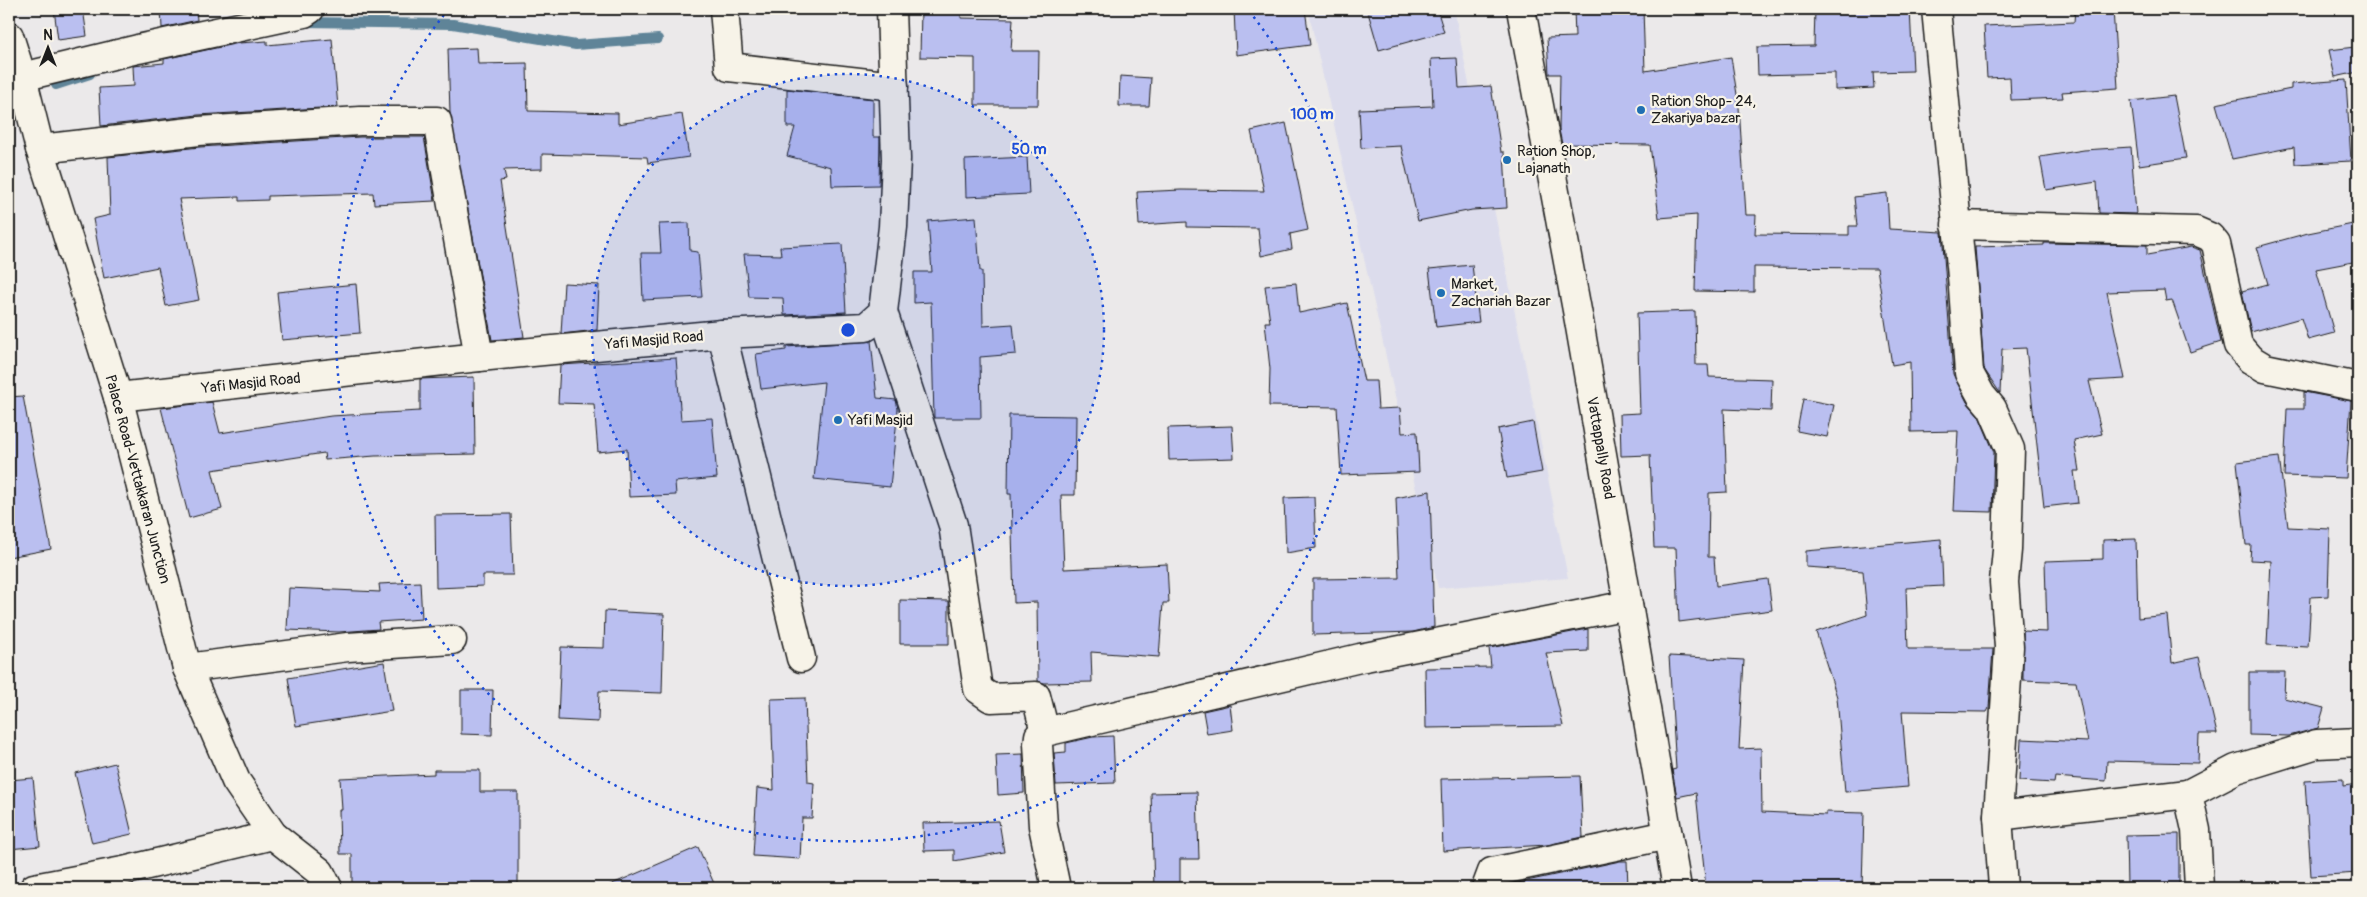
<svg xmlns="http://www.w3.org/2000/svg" width="2367" height="897" viewBox="0 0 2367 897" font-family="Pangolin,sans-serif">
<rect width="100%" height="100%" fill="#ebe9ea"/>
<filter id="ink" filterUnits="userSpaceOnUse"><feTurbulence type="fractalNoise" baseFrequency=".02" numOctaves="2"/><feDisplacementMap in="SourceGraphic" scale="10" xChannelSelector="R" yChannelSelector="G"/><feConvolveMatrix kernelMatrix="1 2 1 2 8 2 1 2 1" color-interpolation-filters="sRGB"/></filter>
<g filter="url(#ink)">
<!-- built -->
<polygon fill="#dcdcec" points="1308,9 1454,9 1568,578 1438,588"/>
<g fill="none" stroke-linecap="round" stroke-linejoin="round">
<!-- stream -->
<g stroke="#5e8498" stroke-width="10">
<polyline points="303,22 453,24 576,45 658,39"/>
<polyline points="56,85 90,74"/>
</g>
</g>
<!-- building -->
<g fill="#babff0" stroke="#1c1c1c">
<polygon points="54,9 83,9 87,36 58,40"/>
<polygon points="161,9 196,9 197,20 162,28"/>
<polygon points="921,9 961,9 961,18 1013,19 1011,51 1039,51 1038,105 975,105 975,58 920,57"/>
<polygon points="1234,9 1305,9 1310,45 1236,55"/>
<polygon points="1367,9 1437,9 1444,32 1379,50"/>
<polygon points="1574,9 1643,9 1645,71 1731,57 1739,107 1746,215 1756,215 1755,234 1849,235 1849,226 1857,226 1854,197 1887,193 1889,229 1942,232 1953,374 1967,402 1979,416 1994,452 1992,512 1954,511 1958,431 1911,432 1910,362 1892,365 1877,268 1754,267 1754,292 1695,291 1697,215 1659,218 1650,145 1562,144 1559,130 1560,74 1549,74 1547,38 1575,37"/>
<polygon points="1815,9 1910,9 1913,71 1873,72 1874,88 1835,90 1835,73 1758,75 1757,47 1814,46"/>
<polygon points="2075,9 2113,9 2118,88 2062,92 2063,98 2011,100 2010,77 1987,78 1984,26 2074,22"/>
<polygon points="332,39 338,107 198,115 101,126 99,88 134,86 133,66 164,63 164,59 239,43 267,41 267,45"/>
<polygon points="2355,47 2358,72 2335,77 2329,50"/>
<polygon points="477,48 478,64 527,63 528,111 618,113 618,124 682,114 689,157 648,163 647,157 542,154 542,169 504,170 506,180 500,181 524,337 492,340 450,113 448,49"/>
<polygon points="1457,58 1459,88 1491,86 1501,152 1504,152 1507,208 1472,210 1418,221 1401,146 1361,148 1359,109 1433,106 1431,59"/>
<polygon points="1120,76 1151,78 1149,106 1119,106"/>
<polygon points="2346,80 2351,161 2295,164 2294,147 2232,159 2216,104 2291,89 2291,84"/>
<polygon points="787,89 873,99 873,137 880,137 879,185 832,186 831,167 787,156 795,127 787,127"/>
<polygon points="2174,96 2186,158 2139,165 2131,101"/>
<polygon points="1286,123 1308,230 1290,234 1292,249 1261,256 1258,228 1187,227 1187,222 1139,225 1137,192 1181,190 1264,191 1251,131"/>
<polygon points="360,137 424,137 435,201 374,204 373,193 268,196 268,200 239,201 239,197 179,199 199,300 166,306 158,267 104,278 93,219 110,215 108,157 200,147"/>
<polygon points="2131,147 2136,214 2099,213 2097,182 2046,190 2040,157 2084,150"/>
<polygon points="1027,157 1029,194 966,197 965,160"/>
<polygon points="976,217 980,271 982,271 983,326 1013,324 1016,354 980,357 981,418 934,418 931,302 914,303 914,272 932,272 928,221"/>
<polygon points="689,223 690,251 698,252 702,297 643,300 641,253 661,253 659,224"/>
<polygon points="2358,223 2358,261 2316,269 2334,333 2308,340 2301,318 2251,332 2242,291 2268,284 2257,247 2308,233"/>
<polygon points="2044,243 2147,245 2147,255 2191,247 2200,250 2221,342 2190,352 2172,300 2166,301 2164,290 2107,292 2125,379 2089,381 2102,434 2074,440 2079,471 2074,471 2078,503 2044,507 2026,348 2002,349 2000,393 1984,369 1975,247 2044,245"/>
<polygon points="842,244 846,312 784,315 783,298 749,297 744,254 781,255 780,247"/>
<polygon points="1472,265 1479,322 1436,327 1429,269"/>
<polygon points="564,283 599,285 597,330 561,334"/>
<polygon points="1296,283 1299,313 1347,303 1364,381 1376,381 1378,409 1400,408 1402,433 1417,432 1419,472 1341,475 1337,407 1269,406 1270,369 1265,322 1270,322 1265,286"/>
<polygon points="356,284 360,333 282,340 277,292"/>
<polygon points="1695,311 1696,365 1708,365 1709,377 1772,379 1771,411 1724,409 1727,492 1709,493 1708,557 1714,557 1716,586 1768,579 1772,610 1679,622 1676,548 1654,548 1650,455 1621,456 1620,414 1640,413 1637,313"/>
<polygon points="871,341 877,398 896,400 898,409 890,487 814,479 824,382 761,389 756,354 786,350 786,347"/>
<polygon points="676,358 681,420 712,418 717,478 675,482 676,495 629,497 627,449 598,452 594,404 558,403 560,365"/>
<polygon points="474,377 475,454 375,456 325,460 324,453 212,470 222,509 189,518 161,408 212,402 220,433 331,416 420,411 420,379"/>
<polygon points="2304,392 2351,401 2346,478 2284,476 2287,409 2304,409"/>
<polygon points="23,396 51,549 9,557 9,397"/>
<polygon points="1803,399 1834,405 1827,437 1797,431"/>
<polygon points="1009,415 1076,416 1075,495 1061,495 1064,569 1167,564 1169,603 1163,603 1159,657 1091,652 1092,682 1044,683 1038,681 1037,602 1014,603 1011,494 1008,494"/>
<polygon points="1533,422 1542,472 1507,478 1498,429"/>
<polygon points="1232,426 1234,458 1169,460 1168,428"/>
<polygon points="2279,457 2288,527 2330,529 2328,596 2311,597 2308,647 2267,645 2271,561 2250,560 2251,545 2246,545 2237,462"/>
<polygon points="1430,491 1434,627 1413,632 1313,635 1313,579 1399,578 1396,498"/>
<polygon points="1314,497 1316,548 1286,553 1284,498"/>
<polygon points="511,514 513,575 483,575 483,586 436,588 435,515"/>
<polygon points="1941,539 1943,586 1906,588 1908,649 1993,649 1989,708 1987,712 1902,711 1908,787 1845,792 1837,697 1816,632 1867,615 1863,571 1806,567 1806,551"/>
<polygon points="2136,539 2138,618 2167,615 2172,663 2199,657 2217,734 2199,734 2198,763 2107,761 2106,781 2055,777 2054,783 2019,781 2021,739 2088,742 2076,682 2023,680 2023,631 2047,632 2045,561 2103,559 2103,540"/>
<polygon points="420,582 422,619 378,622 379,629 339,632 287,630 289,588 380,592 379,584"/>
<polygon points="900,600 949,601 949,644 900,644"/>
<polygon points="605,611 664,614 662,693 599,691 598,722 558,720 561,647 604,648"/>
<polygon points="1588,629 1588,651 1546,653 1563,726 1426,728 1425,668 1491,667 1489,648"/>
<polygon points="1669,656 1744,660 1739,749 1761,748 1762,812 1826,815 1826,812 1864,813 1862,888 1706,888 1696,793 1677,797 1672,770 1676,769"/>
<polygon points="384,662 392,711 296,726 288,678"/>
<polygon points="2249,672 2285,672 2284,698 2324,708 2318,728 2289,736 2249,735"/>
<polygon points="461,690 493,690 492,735 461,734"/>
<polygon points="805,698 808,782 814,783 812,818 802,818 800,859 753,856 757,788 774,790 771,699"/>
<polygon points="1230,705 1233,730 1207,734 1203,711"/>
<polygon points="1113,736 1115,783 1056,785 1054,753 1066,752 1066,743 1093,737"/>
<polygon points="1023,754 1024,793 998,795 996,755"/>
<polygon points="115,763 132,834 92,843 75,773"/>
<polygon points="434,770 480,770 480,792 518,792 518,888 352,888 352,854 340,854 339,810 342,810 340,778 434,774"/>
<polygon points="1580,776 1583,837 1547,845 1443,851 1441,779"/>
<polygon points="33,778 40,846 9,849 9,780"/>
<polygon points="2343,779 2343,786 2358,784 2358,873 2311,876 2305,781"/>
<polygon points="1197,792 1199,859 1180,859 1180,888 1154,888 1151,793"/>
<polygon points="999,821 1004,852 954,861 954,850 924,851 923,823"/>
<polygon points="2179,834 2179,886 2127,887 2126,835"/>
<polygon points="698,847 716,888 603,888"/>
<polygon points="1620,861 1627,861 1628,888 1513,888 1513,884"/>
</g>
<g fill="none" stroke-linecap="round" stroke-linejoin="round">
<!-- minor casing -->
<g stroke="#1c1c1c" stroke-width="31">
<g id="minor">
<polyline points="724,9 729,67 894,86"/>
<polyline points="1936,9 1963,287 1969,373 1981,395 1992,408 2010,449 2007,550 2004,582 2009,647 1998,816 2003,888"/>
<polyline points="22,77 138,49 304,13 310,9"/>
<polyline points="40,149 199,131 360,121 437,121 479,357"/>
<polyline points="1956,225 2196,231 2210,237 2216,244 2238,345 2250,359 2265,368 2358,387"/>
<polyline points="883,312 953,525 978,689 991,698 1036,696 1045,732"/>
<polyline points="722,334 801,658"/>
<polyline points="118,397 479,357 722,334 866,327 883,312 893,227 896,159 891,9"/>
<polyline points="187,668 348,647 452,640"/>
<polyline points="1998,816 2188,794"/>
<polyline points="34,888 123,871 273,835"/>
<polyline points="1056,888 1043,826 1038,744 1039,736 1045,732 1360,658 1628,605"/>
<polyline points="1486,888 1492,872 1668,835"/>
<polyline points="2199,888 2196,830 2188,794 2236,769 2317,744 2358,742"/>
</g>
</g>
<!-- tertiary casing -->
<g stroke="#1c1c1c" stroke-width="31">
<polyline id="tertiary" points="9,36 22,77 40,149 118,397 187,668 236,781 273,835 320,872 328,888"/>
</g>
<!-- secondary casing -->
<g stroke="#1c1c1c" stroke-width="31">
<polyline id="secondary" points="1521,9 1579,321 1677,888"/>
</g>
<!-- minor -->
<use href="#minor" stroke="#f7f3e8" stroke-width="28"/>
<!-- tertiary -->
<use href="#tertiary" stroke="#f7f3e8" stroke-width="28"/>
<!-- secondary -->
<use href="#secondary" stroke="#f7f3e8" stroke-width="28"/>
</g>
</g>
<!-- distance rings -->
<circle cx="848" cy="330" r="256" fill="#1d4ed8" fill-opacity=".12"/>
<g fill="none" stroke="#1d4ed8" stroke-width="2.5" stroke-dasharray="2.5 5">
<circle cx="848" cy="330" r="256"/>
<path d="M1249 11A512 512 0 1 1 447 11"/>
</g>
<!-- markers -->
<g fill="#1f6fb2" stroke="#f7f3e8" stroke-width="2">
<circle cx="1641" cy="110" r="5"/>
<circle cx="1507" cy="160" r="5"/>
<circle cx="1441" cy="293" r="5"/>
<circle cx="838" cy="420" r="5"/>
</g>
<g text-anchor="middle" stroke-width="4.5" stroke-linejoin="round" paint-order="stroke">
<!-- poi labels -->
<g font-size="15" fill="#1c1c1c" stroke="#f7f3e8" text-anchor="start">
<text x="1651" y="106">Ration Shop- 24,<tspan x="1651" dy="17">Zakariya bazar</tspan></text>
<text x="1517" y="156">Ration Shop,<tspan x="1517" dy="17">Lajanath</tspan></text>
<text x="1451" y="289">Market,<tspan x="1451" dy="17">Zachariah Bazar</tspan></text>
<text x="848" y="425">Yafi Masjid</text>
</g>
<!-- street labels -->
<g font-size="15" fill="#1c1c1c" stroke="#f7f3e8">
<text transform="translate(654 340) rotate(-5)" y="5">Yafi Masjid Road</text>
<text transform="translate(251 383) rotate(-6)" y="5">Yafi Masjid Road</text>
<text transform="translate(1601 448) rotate(80)" y="5">Vattappally Road</text>
<text transform="translate(138 479) rotate(75)" y="5">Palace Road-Vettakkaran Junction</text>
</g>
</g>
<circle cx="848" cy="330" r="8" fill="#1d4ed8" stroke="#f7f3e8" stroke-width="2.5"/>
<g font-size="15" text-anchor="middle" font-weight="bold" fill="#1d4ed8" stroke="#f7f3e8" stroke-width="4.5" stroke-linejoin="round" paint-order="stroke">
<text x="1312" y="119">100 m</text>
<text x="1029" y="154">50 m</text>
</g>
<!-- margin -->
<rect width="2367" height="897" fill="none" stroke="#f7f3e8" stroke-width="30"/>
<rect x="15" y="15" width="2337" height="867" fill="none" stroke="#1c1c1c" stroke-width="2" filter="url(#ink)"/>
<!-- north arrow -->
<g transform="translate(48 48)" stroke="#f7f3e8" stroke-width="4" paint-order="stroke">
<path d="M0-4L9 19L0 12L-9 19Z" fill="#1c1c1c"/>
<text y="-8" font-size="14" font-weight="bold" text-anchor="middle" fill="#1c1c1c">N</text>
</g>
</svg>
